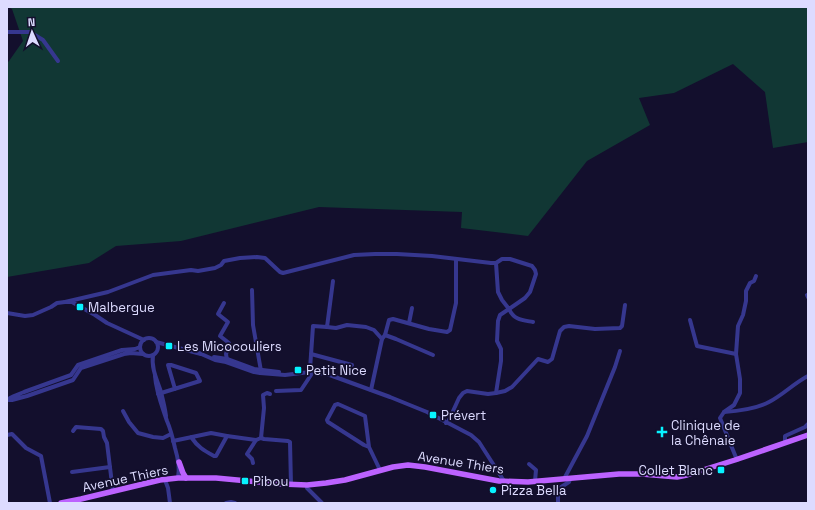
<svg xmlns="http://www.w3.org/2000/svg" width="815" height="510" viewBox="0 0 815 510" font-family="'Space Grotesk',sans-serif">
<rect width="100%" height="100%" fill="#130f2d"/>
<!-- green -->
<polygon fill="#113734" points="8,7 808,7 808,142 773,148 765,92 733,64 674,93 639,98 650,125 587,161 528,236 461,228 462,212 319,207 181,241 116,246 89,263 7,277 7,63 9,61 23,41 12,9"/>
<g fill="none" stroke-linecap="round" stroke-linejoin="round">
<!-- minor -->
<g stroke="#36378f" stroke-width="4">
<polyline points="7,32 30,32 43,40 58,61"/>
<polygon points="502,259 510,259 532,266 535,270 536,274 530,292 525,298 509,309 502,300 498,292 496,263"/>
<polyline points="252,290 253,325 261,371"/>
<polyline points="807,295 808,297"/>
<polyline points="65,302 108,292 153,275 191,270 198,271 215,268 221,265 224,261 240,258 257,257 265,258 280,272 283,273 354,255 375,254 397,254 432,256 491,263 496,263"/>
<polyline points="224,303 218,314 228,322 220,336 229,343 229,345 226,354 227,360"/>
<polyline points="7,313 25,316 33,315 51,307 57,303 65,302 72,302 95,315 107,323 144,340"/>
<polyline points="690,320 697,346 736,354"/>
<polyline points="409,323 412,308"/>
<polyline points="327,327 336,328 347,325 366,327 374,330 382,339"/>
<polyline points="385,335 396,339 433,355"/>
<circle cx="149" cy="347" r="9"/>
<polyline points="156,342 201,354"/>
<polyline points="140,347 135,349 122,350 78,365 71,375 24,392 14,396 10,398 9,400 12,400 27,396 73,380 81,368 124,354 131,353 143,354"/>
<polyline points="199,353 215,360 226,362 254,372 260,373 285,375 310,372 327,374 390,397 427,412 471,435 479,442 504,481"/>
<polyline points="311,354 352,365"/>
<path d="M153 355C151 368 157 380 161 392 163 400 165 408 166 416"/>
<polyline points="214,357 227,359 254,369 279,372"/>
<path d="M155 376C156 392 162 406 167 421 171 430 173 439 175 448 178 458 180 468 178 478"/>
<polyline points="371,390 382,339 385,335 389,320 393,319 429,329 447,332 450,330 456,303 456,259"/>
<polyline points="276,391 301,390 311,375 310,369 313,326 327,327 333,281"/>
<path d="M496 393 501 361V349L497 341 498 321 500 315 509 309C514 320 522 320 533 322"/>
<polyline points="158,394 200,381 196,373 171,365 168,365 175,389"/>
<polyline points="123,411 129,422 138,433 153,437 163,438 171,434"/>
<polyline points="724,412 734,405 740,393 740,379 736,354 738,326 743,315 746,301 746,291 750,283 754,281 756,276"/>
<polyline points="446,423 448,422 459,398 463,393 467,391 488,394 496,393 505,391 512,387 538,359 548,362 552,359 560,331 564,327 569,326 595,329 620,328 622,326 625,305"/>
<polyline points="73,431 76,427 101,429 103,431 104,437 107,443 113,492"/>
<polyline points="7,435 12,434 26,448 41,456 50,503"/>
<polyline points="227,436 256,440 261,438 264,439 288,441 290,442 291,485"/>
<polyline points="261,438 264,408 263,395 267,393 270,394"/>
<path d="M173 441 211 433 227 436 216 456H214C203 450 198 447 191 437"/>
<polyline points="785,443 785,436 805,427 808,424"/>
<polyline points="369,447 364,445 328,422 327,420 335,405 338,404 365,416 369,447 380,470"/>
<path d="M737 460 720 418 724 412C738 411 756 409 769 402 783 395 794 383 808 376"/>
<polyline points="253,463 252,459 247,454 256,440"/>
<polyline points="529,464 536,470 535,481"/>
<polyline points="72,472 110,467"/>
<polyline points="564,479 587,436 615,367 620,351"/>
<polyline points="165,480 168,488 170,503"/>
<polyline points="307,485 307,488 322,503"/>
<polyline points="226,503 231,502 235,503"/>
<polyline points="558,503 558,489 569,482 570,479"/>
</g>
<!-- major -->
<g stroke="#bc62ff" stroke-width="5.5">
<polyline points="179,462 183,473 186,478"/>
<polyline points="61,503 81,499 160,480 178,478 216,478 282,484 307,485 326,483 345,480 393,467 408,465 425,467 499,481 528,482 619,474 642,474 677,477 687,475 735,460 808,435"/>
</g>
</g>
<!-- markers -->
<g fill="#07f2ff" stroke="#130f2d" stroke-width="1.5">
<rect x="76" y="303" width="8" height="8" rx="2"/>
<rect x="165" y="342" width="8" height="8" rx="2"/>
<rect x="294" y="366" width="8" height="8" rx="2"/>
<rect x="429" y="411" width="8" height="8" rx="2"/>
<path d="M660 426h4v4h4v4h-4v4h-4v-4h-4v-4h4z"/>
<rect x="717" y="466" width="8" height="8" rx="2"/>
<rect x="241" y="477" width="8" height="8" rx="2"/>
<circle cx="493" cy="490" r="4"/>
</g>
<g text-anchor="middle" stroke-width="3.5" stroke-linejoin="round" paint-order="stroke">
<!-- poi labels -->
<g font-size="13" fill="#dddbff" stroke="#130f2d" text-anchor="start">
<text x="88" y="312">Malbergue</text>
<text x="177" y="351">Les Micocouliers</text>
<text x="306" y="375">Petit Nice</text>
<text x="441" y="420">Prévert</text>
<text x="671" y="430">Clinique de<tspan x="671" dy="15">la Chênaie</tspan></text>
<text x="713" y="475" text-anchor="end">Collet Blanc</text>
<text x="253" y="486">Pibou</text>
<text x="501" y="495">Pizza Bella</text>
</g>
<!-- street labels -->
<g font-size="13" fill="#dddbff" stroke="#130f2d">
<text transform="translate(461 462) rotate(9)" y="5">Avenue Thiers</text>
<text transform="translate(125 478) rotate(-12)" y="5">Avenue Thiers</text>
</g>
</g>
<!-- border -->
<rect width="815" height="510" fill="none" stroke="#dddbff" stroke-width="16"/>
<!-- north arrow -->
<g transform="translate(32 32) rotate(357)" stroke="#130f2d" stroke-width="3" paint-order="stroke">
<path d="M0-3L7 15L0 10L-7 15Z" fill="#dddbff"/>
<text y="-6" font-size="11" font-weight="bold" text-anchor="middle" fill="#dddbff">N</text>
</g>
</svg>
